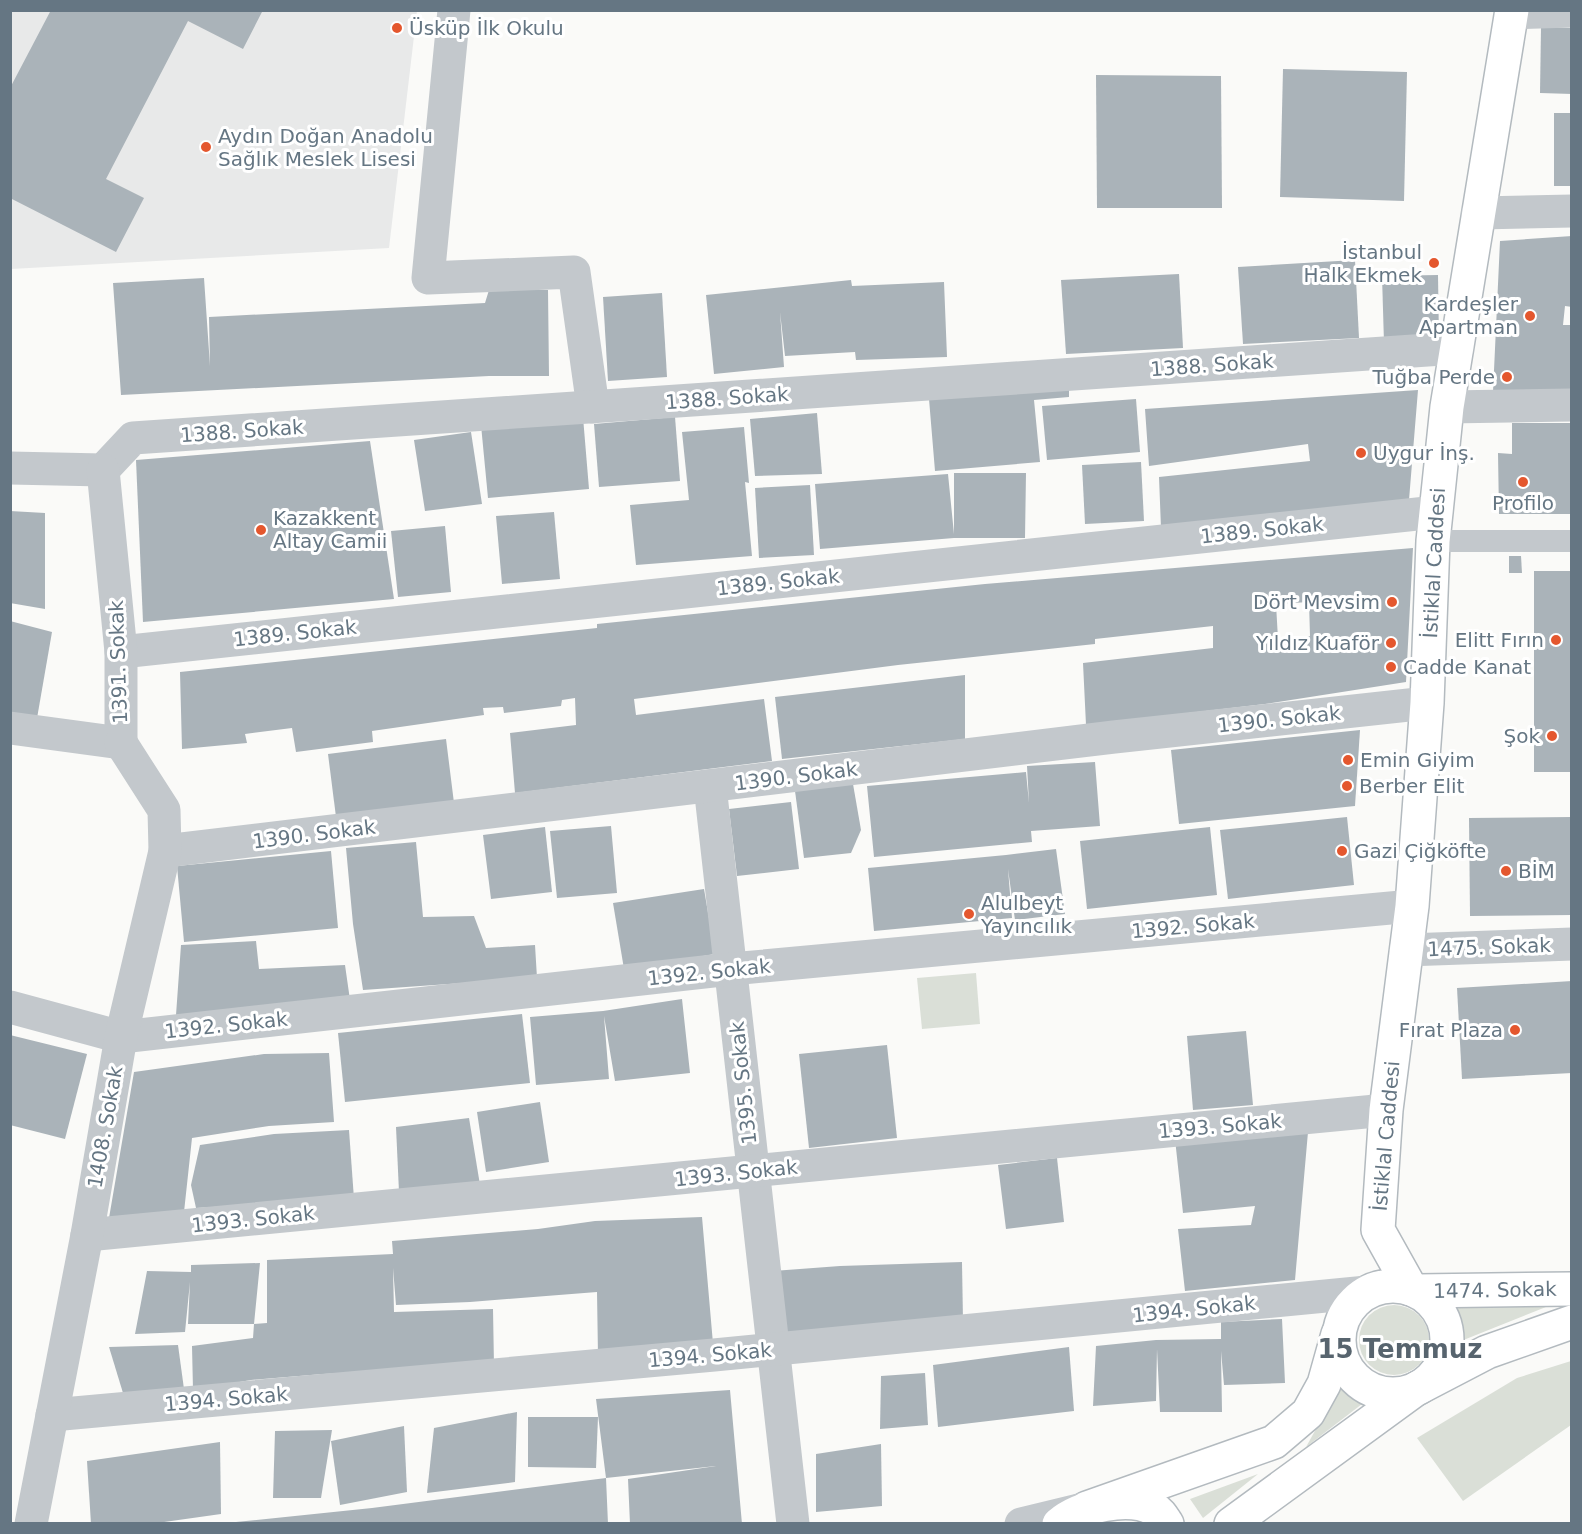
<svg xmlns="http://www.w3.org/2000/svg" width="1582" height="1534" viewBox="0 0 1582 1534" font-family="'DejaVu Sans',sans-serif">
<rect width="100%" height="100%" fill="#fafaf8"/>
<!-- built -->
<polygon fill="#e8e9e9" points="11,11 417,11 389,248 11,269"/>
<!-- green -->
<g fill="#dadfd7">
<polygon points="976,973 980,1024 922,1029 917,978"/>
<polygon points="1561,1301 1461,1341 1453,1306"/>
<circle cx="1394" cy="1340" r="35"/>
<polygon points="1571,1361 1571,1425 1463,1501 1417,1438 1517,1378"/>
<polygon points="1340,1386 1362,1404 1306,1447"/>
<polygon points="1258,1474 1203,1518 1190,1499"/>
</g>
<!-- building -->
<g fill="#aab3b9" fill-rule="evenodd">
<polygon points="51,10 263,10 243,49 188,21 106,179 144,198 116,252 10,198 10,88"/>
<polygon points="1541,27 1572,28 1572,94 1540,93"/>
<polygon points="1283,69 1407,72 1404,201 1280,197"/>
<polygon points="1096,75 1221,76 1222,208 1097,208"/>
<rect x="1554" y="113" width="18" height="73"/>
<polygon points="1572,236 1572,307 1565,306 1563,325 1572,325 1572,393 1493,392 1500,241"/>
<polygon points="1355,260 1359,338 1243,344 1238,267"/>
<polygon points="1179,274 1183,348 1066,354 1061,280"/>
<polygon points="1438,275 1439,341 1384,343 1382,276"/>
<polygon points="204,278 210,366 209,317 485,303 489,290 548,290 549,376 489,376 121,395 113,283"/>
<polygon points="851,280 852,286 944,282 947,357 856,360 855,352 785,356 780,312 784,367 714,374 706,295"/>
<polygon points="662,293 667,377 608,381 603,297"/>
<polygon points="1069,388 1069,397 1034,400 1040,462 935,471 929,399"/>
<polygon points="1418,390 1409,500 1161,528 1159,477 1310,461 1308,444 1149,466 1145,409"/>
<polygon points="1136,399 1140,452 1047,460 1042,406"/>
<polygon points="817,413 822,474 755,476 750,419"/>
<polygon points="583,417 589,489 488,498 481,425"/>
<polygon points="675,417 680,481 599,487 594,424"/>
<polygon points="1512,423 1572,423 1572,514 1499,514 1498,453 1512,454"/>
<polygon points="744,427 749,483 745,482 752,556 636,565 630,505 689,500 682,432"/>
<polygon points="471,432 482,504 425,511 414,440"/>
<polygon points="370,441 394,599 143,622 136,460"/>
<polygon points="1141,462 1144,521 1085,524 1082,465"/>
<polygon points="954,473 1026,473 1025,538 954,538 820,549 815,484 948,474 954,534"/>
<polygon points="810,485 814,555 759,558 755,488"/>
<polygon points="10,511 45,513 45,609 10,603"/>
<polygon points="554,512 560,579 502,584 496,516"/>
<polygon points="445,526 451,592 398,597 391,531"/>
<path d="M1413 548 1406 682 1265 704 1086 725 1083 663 1213 648V626L1095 639V644L898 665 634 699 636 715 764 699 772 761 515 793 510 733 576 725 575 698 562 700 561 706 504 713 503 707 483 708 484 715 372 731 373 742 296 752 292 728 245 734 247 743 182 749 180 672 597 628V624L985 584ZM1309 602 1310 636 1278 639 1276 604Z"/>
<polygon points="1509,556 1521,556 1522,573 1509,573"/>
<rect x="1534" y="571" width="38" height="201"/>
<polygon points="10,621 52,632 36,724 10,719"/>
<polygon points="965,675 965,739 782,759 775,697"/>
<polygon points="1360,730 1355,806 1179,824 1171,750"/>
<polygon points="446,739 454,803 336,817 328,754"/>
<polygon points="1095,762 1100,826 1031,831 1032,842 874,857 867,786 1026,772 1029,803 1027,766"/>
<polygon points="853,784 861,830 851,853 804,858 795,791"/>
<polygon points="791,802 799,869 737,876 729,809"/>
<polygon points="1347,817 1354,885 1228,899 1220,830"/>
<polygon points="1572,817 1572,915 1470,916 1469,818"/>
<polygon points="611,826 617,893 557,898 550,831"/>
<polygon points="545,827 552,892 491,899 483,835"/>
<polygon points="1210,827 1217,895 1087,909 1080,841"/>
<polygon points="416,842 423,917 474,916 486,948 535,945 537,978 363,990 353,924 346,848"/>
<polygon points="1056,849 1065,914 1015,920 1008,869 1012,918 874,931 868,868 1006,855"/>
<polygon points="331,851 338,928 184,942 177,866"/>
<polygon points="704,889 715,954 624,969 613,903"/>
<polygon points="256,941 259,969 345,965 350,1000 176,1015 181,945"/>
<polygon points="1572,981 1572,1073 1462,1079 1457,988"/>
<polygon points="682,999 690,1073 615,1081 604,1016 609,1079 536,1085 530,1017 603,1011"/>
<polygon points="522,1014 530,1083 345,1102 338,1033"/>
<polygon points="1246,1031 1253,1105 1193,1110 1187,1036"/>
<polygon points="10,1035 87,1054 65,1139 10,1125"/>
<polygon points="887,1045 897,1138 809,1148 799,1054"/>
<polygon points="329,1053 334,1122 269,1126 192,1138 184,1212 109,1218 134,1072 264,1054"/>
<polygon points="540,1102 549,1162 486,1172 477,1112"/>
<polygon points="469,1118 480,1185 399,1192 396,1127"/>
<polygon points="349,1130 354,1199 196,1208 191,1185 200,1145 274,1134"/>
<polygon points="1308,1132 1295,1280 1185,1291 1178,1229 1251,1225 1255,1206 1183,1213 1175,1139"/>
<polygon points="1057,1158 1064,1222 1006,1229 998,1165"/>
<polygon points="702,1217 714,1355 598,1356 597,1292 470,1302 396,1305 393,1268 394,1312 493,1309 494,1366 323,1374 251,1380 193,1390 192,1346 253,1338 254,1324 267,1323 267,1260 393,1254 392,1241 538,1229 595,1221"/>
<polygon points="962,1262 963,1321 772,1338 773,1271 840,1266"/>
<polygon points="260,1263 254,1324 188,1324 190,1282 185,1332 135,1334 147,1271 191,1272 191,1265"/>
<polygon points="1282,1319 1285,1383 1224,1385 1221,1351 1222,1412 1160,1412 1157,1349 1156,1401 1093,1406 1096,1346 1156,1340 1221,1339 1221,1322"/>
<polygon points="178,1345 184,1389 123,1393 109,1347"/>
<polygon points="1069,1347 1074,1411 938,1427 933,1365"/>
<polygon points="925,1373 928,1425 880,1429 881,1376"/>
<polygon points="730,1390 742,1524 630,1524 628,1479 716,1466 606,1478 596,1399"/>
<polygon points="517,1412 515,1482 427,1493 434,1428"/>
<polygon points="528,1417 598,1417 596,1468 528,1467"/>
<polygon points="404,1426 407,1492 340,1505 331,1441"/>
<polygon points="332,1430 321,1498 273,1498 275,1431"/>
<polygon points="220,1442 221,1514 150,1524 91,1524 87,1461"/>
<polygon points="881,1444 882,1506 816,1512 816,1454"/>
<polygon points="606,1478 608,1524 236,1524 236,1522 372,1508"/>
</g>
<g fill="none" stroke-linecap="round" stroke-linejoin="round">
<!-- secondary casing -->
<g stroke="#b3babf" stroke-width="36">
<g id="secondary">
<circle cx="1393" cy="1340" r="54"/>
<polyline points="1411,1289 1378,1230 1386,1110 1412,906 1427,703 1433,541 1447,407 1512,10"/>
<polyline points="1418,1291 1572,1289"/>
<polyline points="1087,1508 1274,1442 1308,1413 1324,1384 1338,1334"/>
<path d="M1059 1524C1080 1506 1129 1495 1154 1509 1160 1512 1163 1518 1167 1524"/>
<polyline points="1231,1524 1416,1389 1487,1352 1572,1322"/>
</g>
</g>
<!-- lane -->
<polyline stroke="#c3c8cc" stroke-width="22" points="1433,541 1572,541"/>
<!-- street -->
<g stroke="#c3c8cc" stroke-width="33">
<polyline points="454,10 428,278 574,272 593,407"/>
<polyline points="1511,13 1572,11"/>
<polyline points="1478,213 1572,211"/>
<polyline points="1447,407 1572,405"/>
<polyline points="10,468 103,470 133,438 1457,348"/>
<polyline points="121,652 1436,512"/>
<polyline points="10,728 121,743 121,652 103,470"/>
<polyline points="710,786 793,1524"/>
<polyline points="165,851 1114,737 1427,703"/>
<polyline points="1406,950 1572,944"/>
<polyline points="10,1007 121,1037 731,969 1412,906"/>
<polyline points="87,1235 1386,1110"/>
<polyline points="52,1415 714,1355 1367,1292"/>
<polyline points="31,1524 87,1235 121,1037 165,851 164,810 121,743"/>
<polyline points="1021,1524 1087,1508"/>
</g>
<!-- secondary -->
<use href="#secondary" stroke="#fff" stroke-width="33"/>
</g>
<!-- markers -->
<g fill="#e4572e" stroke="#fff" stroke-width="2">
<circle cx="397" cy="28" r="6"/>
<circle cx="206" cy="147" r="6"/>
<circle cx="1434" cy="263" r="6"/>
<circle cx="1530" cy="316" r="6"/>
<circle cx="1507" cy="377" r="6"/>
<circle cx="1361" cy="453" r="6"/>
<circle cx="1523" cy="482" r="6"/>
<circle cx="261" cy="530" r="6"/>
<circle cx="1392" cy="602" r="6"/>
<circle cx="1556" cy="640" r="6"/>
<circle cx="1391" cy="643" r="6"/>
<circle cx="1391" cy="667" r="6"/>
<circle cx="1552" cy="736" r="6"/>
<circle cx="1348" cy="760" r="6"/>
<circle cx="1347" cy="786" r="6"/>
<circle cx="1342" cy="851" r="6"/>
<circle cx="1506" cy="871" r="6"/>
<circle cx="969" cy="914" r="6"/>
<circle cx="1515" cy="1030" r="6"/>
</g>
<g text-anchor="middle" stroke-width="6" stroke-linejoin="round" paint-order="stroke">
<!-- poi labels -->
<g font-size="20" fill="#657683" stroke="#fff" text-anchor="start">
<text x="409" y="35">Üsküp İlk Okulu</text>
<text x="218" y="143">Aydın Doğan Anadolu<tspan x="218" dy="23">Sağlık Meslek Lisesi</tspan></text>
<text x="1422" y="259" text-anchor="end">İstanbul<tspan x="1422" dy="23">Halk Ekmek</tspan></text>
<text x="1518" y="311" text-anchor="end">Kardeşler<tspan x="1518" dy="23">Apartman</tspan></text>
<text x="1495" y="384" text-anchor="end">Tuğba Perde</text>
<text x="1373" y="460">Uygur İnş.</text>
<text x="1523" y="510" text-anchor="middle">Profilo</text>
<text x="273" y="525">Kazakkent<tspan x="273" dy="23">Altay Camii</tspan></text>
<text x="1380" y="609" text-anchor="end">Dört Mevsim</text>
<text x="1544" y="647" text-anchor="end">Elitt Fırın</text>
<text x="1379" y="650" text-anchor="end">Yıldız Kuaför</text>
<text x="1403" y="674">Cadde Kanat</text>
<text x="1540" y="743" text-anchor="end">Şok</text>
<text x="1360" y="767">Emin Giyim</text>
<text x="1359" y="793">Berber Elit</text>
<text x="1354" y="858">Gazi Çiğköfte</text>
<text x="1518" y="878">BİM</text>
<text x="981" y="910">Alulbeyt<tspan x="981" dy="23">Yayıncılık</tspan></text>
<text x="1503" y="1037" text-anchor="end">Fırat Plaza</text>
</g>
<!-- street labels -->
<g font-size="20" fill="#657683" stroke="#fff">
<text transform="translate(1212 365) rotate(-4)" y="7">1388. Sokak</text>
<text transform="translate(727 398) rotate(-4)" y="7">1388. Sokak</text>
<text transform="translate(242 431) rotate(-4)" y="7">1388. Sokak</text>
<text transform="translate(1262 530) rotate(-6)" y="7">1389. Sokak</text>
<text transform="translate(1434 563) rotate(-87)" y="7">İstiklal Caddesi</text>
<text transform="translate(778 582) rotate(-6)" y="7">1389. Sokak</text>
<text transform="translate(295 633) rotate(-6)" y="7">1389. Sokak</text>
<text transform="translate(118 662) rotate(-92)" y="7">1391. Sokak</text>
<text transform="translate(1279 719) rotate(-6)" y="7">1390. Sokak</text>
<text transform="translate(796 776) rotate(-7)" y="7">1390. Sokak</text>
<text transform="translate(314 834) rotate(-7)" y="7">1390. Sokak</text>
<text transform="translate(1193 926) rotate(-5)" y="7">1392. Sokak</text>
<text transform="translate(1489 947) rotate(-2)" y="7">1475. Sokak</text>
<text transform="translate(709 972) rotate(-6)" y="7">1392. Sokak</text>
<text transform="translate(226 1025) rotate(-6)" y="7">1392. Sokak</text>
<text transform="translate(743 1083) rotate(-96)" y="7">1395. Sokak</text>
<text transform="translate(1220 1126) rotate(-5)" y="7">1393. Sokak</text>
<text transform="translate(105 1127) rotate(-80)" y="7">1408. Sokak</text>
<text transform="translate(1386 1136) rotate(-85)" y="7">İstiklal Caddesi</text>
<text transform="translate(736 1173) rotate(-6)" y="7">1393. Sokak</text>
<text transform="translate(253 1219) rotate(-6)" y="7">1393. Sokak</text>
<text transform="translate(1495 1290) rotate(-1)" y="7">1474. Sokak</text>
<text transform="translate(1194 1309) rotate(-6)" y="7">1394. Sokak</text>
<text transform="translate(710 1355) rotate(-5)" y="7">1394. Sokak</text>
<text transform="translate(226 1399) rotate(-5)" y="7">1394. Sokak</text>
</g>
<!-- district labels -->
<g font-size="26" font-weight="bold" fill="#57646e" stroke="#fff">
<text x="1400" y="1358">15 Temmuz</text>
</g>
</g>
<!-- border -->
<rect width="1582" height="1534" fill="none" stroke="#657683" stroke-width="24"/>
</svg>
